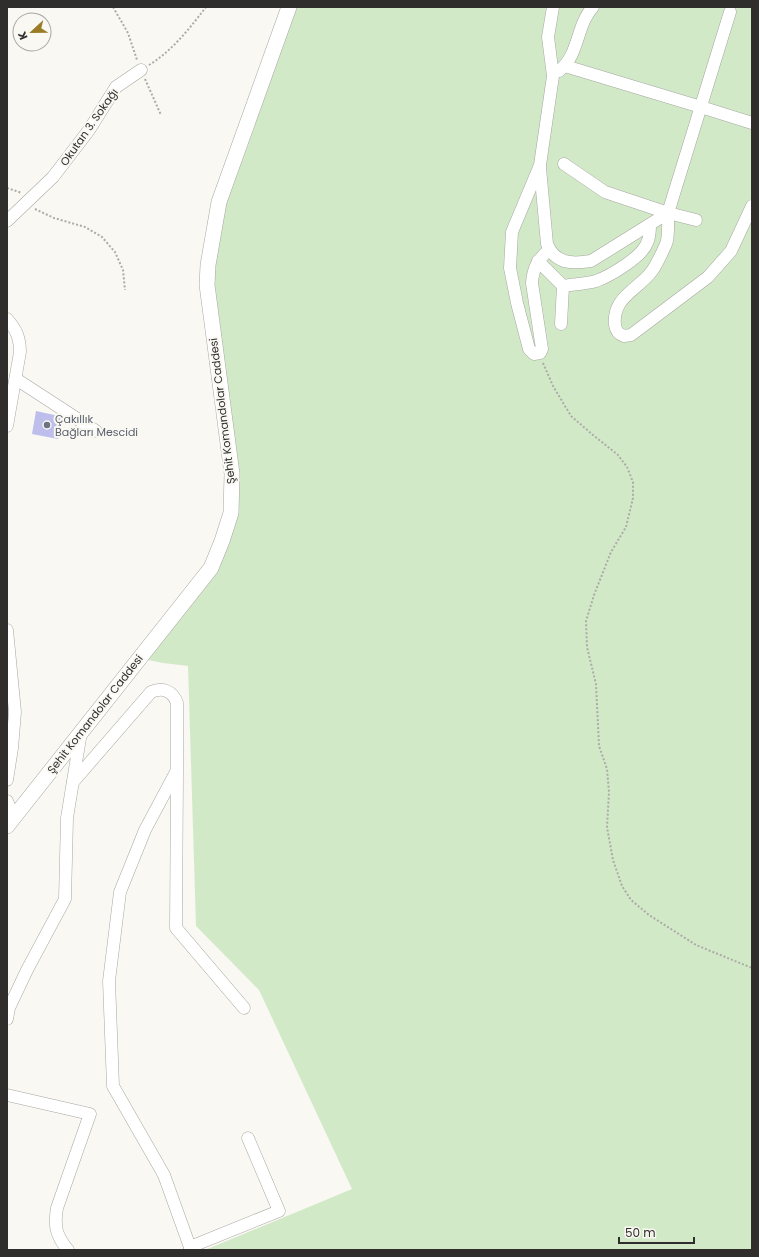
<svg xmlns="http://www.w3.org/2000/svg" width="759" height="1257" viewBox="0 0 759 1257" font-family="Poppins,sans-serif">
<rect width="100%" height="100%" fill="#f9f8f3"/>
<!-- green -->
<polygon fill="#d2e9c8" points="290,7 752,7 752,1250 205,1250 352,1189 259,990 196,926 188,666 163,663 143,659 209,573 228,513 210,250"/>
<!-- building -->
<polygon fill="#bdbeec" points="36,411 59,416 62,418 58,439 32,434"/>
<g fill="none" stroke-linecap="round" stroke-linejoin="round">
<!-- minor casing -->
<g stroke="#a7a7a2" stroke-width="13">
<g id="minor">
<path d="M730 12 668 213C668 222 669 237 666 244 662 253 657 264 652 271 638 290 612 297 615 325 616 331 618 334 624 336L631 335 708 277 731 251 752 206"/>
<polyline points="565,66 701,107 752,123"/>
<path d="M559 71C580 54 576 25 593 7"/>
<polyline points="564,164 605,192 668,213 696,220"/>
<path d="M540 168 547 244C555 264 572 264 591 261L668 213"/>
<polyline points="7,221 53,177 89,130 116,87 141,70"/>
<path d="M549 250C538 259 533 268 532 283L542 349 540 353 534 354 529 349 517 303 510 268 512 232 540 165 553 76 548 37 553 7"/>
<path d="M538 261 563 286C573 284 586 284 596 281 610 276 642 257 647 243 650 237 650 231 650 225"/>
<path d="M7 319C16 329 20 338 20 352L7 426"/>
<polyline points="561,324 563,286"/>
<polyline points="16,379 96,431"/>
<polyline points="7,630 15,712 12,748 7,780"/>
<polyline points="177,773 176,928 244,1008"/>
<path d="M73 782 151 692C163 687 173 691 177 703V770L145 830 120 892 109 981 113 1086 164 1175 191 1250"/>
<polyline points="7,801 10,808 15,816"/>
<polyline points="7,1019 9,1008 27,970 65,899 67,818 81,732"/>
<path d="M7 1095 90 1114 57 1208C54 1226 56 1236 68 1250"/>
<polyline points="190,1247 279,1211 248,1138"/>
</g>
</g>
<!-- major casing -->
<g stroke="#a7a7a2" stroke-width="16">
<polyline id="major" points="7,826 211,568 222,541 231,513 232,474 211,315 207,285 208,265 219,202 289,7"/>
</g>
<!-- path -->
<g stroke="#acaba7" stroke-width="2" stroke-dasharray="2 2" stroke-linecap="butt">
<polyline points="113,7 128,33 137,60"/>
<path d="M149 65C171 52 190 28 206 7"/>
<polyline points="145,79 161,115"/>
<polyline points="7,188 22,193"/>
<polyline points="35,209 54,218 85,227 102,237 115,252 123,270 125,290"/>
<polyline points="543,363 553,386 571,416 593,435 618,455 627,467 633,482 633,498 626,527 611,552 594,595 586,621 587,647 596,684 599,746 607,769 609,792 607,827 613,860 622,886 631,900 649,915 696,945 752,968"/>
</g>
<!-- minor -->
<use href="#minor" stroke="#fff" stroke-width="12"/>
<!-- major -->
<use href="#major" stroke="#fff" stroke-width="15"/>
</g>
<!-- markers -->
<circle fill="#6b7280" stroke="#f9f8f3" stroke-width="1.5" cx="47" cy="425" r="4"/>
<g text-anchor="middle" stroke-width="4" stroke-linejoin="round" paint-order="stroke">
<!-- street labels -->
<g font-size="11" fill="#2f2e2c" stroke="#f9f8f3">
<text transform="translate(89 127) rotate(-55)" y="4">Okutan 3. Sokağı</text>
<text transform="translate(222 411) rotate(-97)" y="4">Şehit Komandolar Caddesi</text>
<text transform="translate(95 714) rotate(-52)" y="4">Şehit Komandolar Caddesi</text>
</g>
<!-- worship labels -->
<g font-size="11" fill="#5b616d" stroke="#f9f8f3" text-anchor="start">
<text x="55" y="423">Çakıllık<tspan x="55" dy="13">Bağları Mescidi</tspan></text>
</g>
</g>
<!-- border -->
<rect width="759" height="1257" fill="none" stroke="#2f2e2c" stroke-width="16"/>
<!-- north arrow -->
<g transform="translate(32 32) rotate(248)"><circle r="19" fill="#f9f8f3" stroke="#a8a7a3"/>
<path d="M0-3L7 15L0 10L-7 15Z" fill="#9a7c25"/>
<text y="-6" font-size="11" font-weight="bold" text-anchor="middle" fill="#2f2e2c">K</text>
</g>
<!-- scale -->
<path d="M619 1237v6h75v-6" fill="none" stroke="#2f2e2c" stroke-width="2"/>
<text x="625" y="1237" font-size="12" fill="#2f2e2c" stroke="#f9f8f3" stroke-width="3" paint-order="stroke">50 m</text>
</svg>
